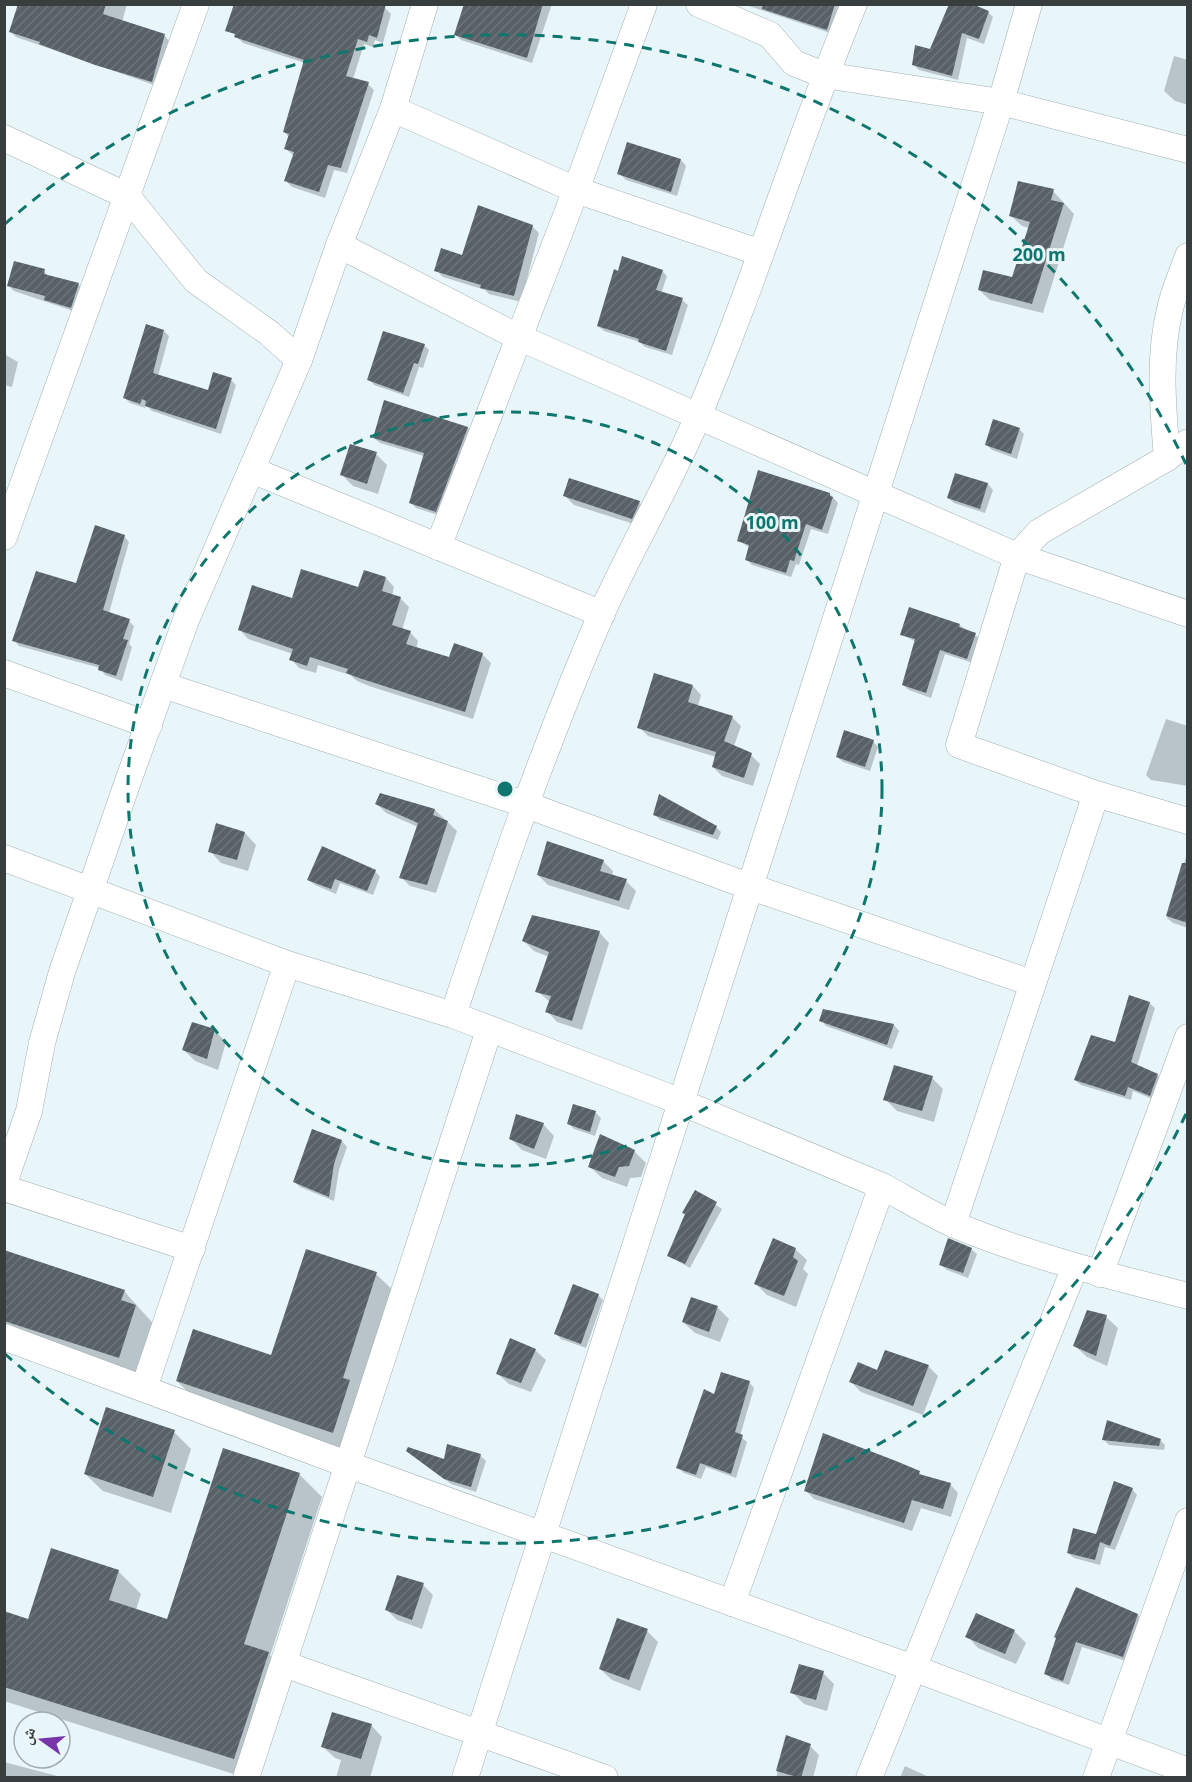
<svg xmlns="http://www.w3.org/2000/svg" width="1192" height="1782" viewBox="0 0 1192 1782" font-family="'Open Sans','Noto Naskh Arabic',sans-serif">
<defs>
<pattern id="building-hatch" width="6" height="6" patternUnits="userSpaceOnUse" patternTransform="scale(1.5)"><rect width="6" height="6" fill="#576167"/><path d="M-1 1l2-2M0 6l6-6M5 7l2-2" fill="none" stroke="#6d757a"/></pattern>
</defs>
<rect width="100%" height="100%" fill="#e8f6fa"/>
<!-- shadow -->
<g fill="#0003">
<polygon points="19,4 127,4 122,22 164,35 169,41 157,86 16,37 11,32"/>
<polygon points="373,4 385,8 391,14 383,43 375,40 373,47 364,44 353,79 368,84 374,90 347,173 334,170 325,198 292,187 286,181 294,156 286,149 289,137 284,132 305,63 243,43 237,37"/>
<polygon points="467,4 552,4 532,63 461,40 456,35"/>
<polygon points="743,4 844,4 833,34"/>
<polygon points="988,12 993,17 984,44 967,38 958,80 919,70 913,64"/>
<polygon points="1174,56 1188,60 1188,105 1175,101 1164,91"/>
<polygon points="681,160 686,166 677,196 626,180 620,174"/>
<polygon points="1053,191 1074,214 1043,313 990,300 979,290 1013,279 1029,228 1022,226 1011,216"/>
<polygon points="532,226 539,233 521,302 489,294 485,290 443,277 436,270"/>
<polygon points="44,271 49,277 79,285 84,290 76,312 14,291 9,286"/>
<polygon points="662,271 667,276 661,294 682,300 688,305 672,355 645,347 640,342 604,331 598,326"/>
<polygon points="164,331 169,336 158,376 209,392 231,380 236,385 221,434 152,411 146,405 145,408 130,403 125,398"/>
<polygon points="424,345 429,350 423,368 419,367 409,397 374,385 369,379"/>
<polygon points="4,354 18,362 12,387 4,385"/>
<polygon points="385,402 468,428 473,433 441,516 416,508 410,502 424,456 380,443 374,438"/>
<polygon points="1019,429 1024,434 1017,459 992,450 987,445"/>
<polygon points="376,454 387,465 378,494 353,486 342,475"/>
<polygon points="988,484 993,490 985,513 954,503 948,498"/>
<polygon points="830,494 838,503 828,534 811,529 799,565 796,564 791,577 752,565 746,559 750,548 738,540"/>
<polygon points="565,496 639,502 647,511 640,526 574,505"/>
<polygon points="124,536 129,542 109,613 129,621 134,626 129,644 132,647 122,681 105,675 100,668 19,646 14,640 77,585"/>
<polygon points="386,578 394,587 392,596 400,598 409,607 402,630 410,632 418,641 416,649 450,659 482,654 491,663 473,719 369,686 357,681 350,675 318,665 316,673 299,668 291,659 293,654 248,639 240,630 293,600 359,589"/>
<polygon points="959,625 981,639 973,663 945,654 931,698 909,690 903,685 916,642 901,634"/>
<polygon points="693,686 701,695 698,706 732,717 741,726 734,746 751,755 760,764 753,786 722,776 713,767 716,757 648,736 639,727"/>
<polygon points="1166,719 1188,726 1188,786 1151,780 1146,775"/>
<polygon points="873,741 878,747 870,771 843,762 837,757"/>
<polygon points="377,804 435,810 457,831 436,893 410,886 401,877 418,827 386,813"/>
<polygon points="655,815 716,827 721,832 718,840 660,820"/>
<polygon points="217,825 245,833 256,845 248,871 221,863 210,851"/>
<polygon points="1188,850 1188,928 1173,923 1167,918"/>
<polygon points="603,861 613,871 612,876 626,881 636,891 629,910 548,885 538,875"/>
<polygon points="375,871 380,877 373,895 340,883 336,894 315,885 309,880"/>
<polygon points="599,932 609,943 582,1030 557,1022 547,1011 550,1002 537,991 549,957 534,951 524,941"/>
<polygon points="1149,1003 1155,1008 1137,1066 1157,1075 1163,1080 1155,1100 1133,1091 1131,1100 1081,1085 1075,1080 1116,1044"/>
<polygon points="824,1010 894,1025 899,1031 892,1049 826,1026 821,1020"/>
<polygon points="193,1023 215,1031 226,1042 218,1070 195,1061 183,1049"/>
<polygon points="932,1078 943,1089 934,1122 897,1111 885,1099"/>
<polygon points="574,1106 596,1113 601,1118 595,1136 574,1129 569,1124"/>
<polygon points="543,1124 554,1136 546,1159 522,1150 511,1139"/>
<polygon points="342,1141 347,1147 339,1170 334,1201 300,1187 295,1182"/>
<polygon points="634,1151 646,1163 641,1177 630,1178 627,1187 602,1178 590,1167"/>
<polygon points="696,1192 722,1209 690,1268 669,1256"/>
<polygon points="795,1249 807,1260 803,1269 808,1274 796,1307 767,1295 756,1284"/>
<polygon points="971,1249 977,1254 968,1278 947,1270 941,1265"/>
<polygon points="4,1265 124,1291 158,1329 142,1379 4,1330"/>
<polygon points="376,1274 399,1296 356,1454 200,1404 177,1381 272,1357"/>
<polygon points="598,1295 603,1300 586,1348 561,1339 556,1334"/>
<polygon points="717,1307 729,1319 720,1342 695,1333 683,1322"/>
<polygon points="1106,1317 1118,1328 1107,1366 1087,1357 1075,1346"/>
<polygon points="535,1350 546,1360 531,1392 509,1384 498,1374"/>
<polygon points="928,1366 938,1376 923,1415 861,1392 851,1382 878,1372"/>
<polygon points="749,1382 754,1388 740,1436 747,1442 736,1478 706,1467 701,1479 684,1473 678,1468 715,1396"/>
<polygon points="174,1432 191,1449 171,1513 103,1491 85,1474"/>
<polygon points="1104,1440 1160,1440 1165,1445 1164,1450 1109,1445"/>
<polygon points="408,1451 445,1461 480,1455 486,1461 476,1492 451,1484"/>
<polygon points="919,1473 922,1476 950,1484 958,1493 951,1517 921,1508 912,1531 814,1499 806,1491"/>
<polygon points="299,1474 322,1497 270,1656 291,1676 246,1778 4,1701 4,1613 29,1621 118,1571 141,1594 136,1610 168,1621"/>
<polygon points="1132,1489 1137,1495 1115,1550 1105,1547 1100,1565 1074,1558 1068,1553 1097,1535"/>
<polygon points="423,1585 433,1595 422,1629 397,1620 387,1610"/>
<polygon points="1077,1589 1138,1615 1143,1621 1129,1662 1082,1647 1069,1685 1051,1679 1046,1673"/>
<polygon points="647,1631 658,1642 640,1691 612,1680 600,1669"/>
<polygon points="1014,1631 1026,1643 1016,1664 978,1648 967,1636"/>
<polygon points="823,1673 834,1684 827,1711 804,1704 792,1692"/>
<polygon points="371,1725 382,1737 370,1778 336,1778 341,1760 335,1758 323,1747"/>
<polygon points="787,1737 810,1746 819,1755 813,1778 776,1778"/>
<polygon points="4,1762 65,1778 4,1778"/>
<polygon points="905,1766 931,1778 900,1778"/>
</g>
<!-- building -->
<g fill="url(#building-hatch)">
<polygon points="18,4 106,4 103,14 165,34 152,82 95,65 39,44 40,42 9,32"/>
<polygon points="234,4 386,4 377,38 369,35 367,42 358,39 346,76 369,82 341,168 328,165 319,192 284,181 294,152 284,149 289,134 283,132 304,60 234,37 235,34 225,31"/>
<polygon points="464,4 543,4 527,58 454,35"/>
<polygon points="763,4 835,4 827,30 762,9"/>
<polygon points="949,4 972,4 989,11 979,39 962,33 952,76 912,65 915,45 930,49"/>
<polygon points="627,142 681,159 671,192 617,174"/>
<polygon points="1018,181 1054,189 1051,200 1064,203 1032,304 978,290 983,270 1012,277 1030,222 1009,216"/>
<polygon points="478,205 533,225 514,296 480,288 481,285 434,271 441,248 462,255"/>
<polygon points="622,256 663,270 656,290 683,298 666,351 638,342 639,339 597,326 614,269 618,271"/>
<polygon points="14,261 45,269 44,274 79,283 71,308 44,300 45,296 7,286"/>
<polygon points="146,324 164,330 153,373 208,390 213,372 232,378 216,429 145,406 146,401 142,399 140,404 123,398"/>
<polygon points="383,331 425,344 418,364 414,363 403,393 367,380"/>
<polygon points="384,400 468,427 436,512 409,503 424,453 373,438"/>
<polygon points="993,419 1020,428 1011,454 985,445"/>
<polygon points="350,444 377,452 367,484 340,475"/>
<polygon points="758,470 830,493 830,496 833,497 822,530 806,524 794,561 790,560 786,573 745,560 749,545 737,541"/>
<polygon points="955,473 988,483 980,509 947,498"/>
<polygon points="569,478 640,501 638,506 632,519 563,496"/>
<polygon points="95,525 125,535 103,610 130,619 123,639 128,640 116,676 98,670 99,665 12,641 36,571 76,583"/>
<polygon points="301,569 358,587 364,570 386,577 382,591 401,597 392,625 411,631 406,644 449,657 454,643 483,653 465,712 359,678 346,673 348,669 310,657 307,666 289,660 293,649 238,630 252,585 292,598"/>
<polygon points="909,607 960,624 959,627 976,633 967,659 940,650 926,693 902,685 915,639 900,635"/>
<polygon points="654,673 693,685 688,702 733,716 724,741 752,753 744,778 712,767 716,752 637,728"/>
<polygon points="844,730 874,740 865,767 836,757"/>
<polygon points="380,793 435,809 433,815 448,821 427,885 399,878 418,823 375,804"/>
<polygon points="659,794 717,826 713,835 653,815"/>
<polygon points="216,823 245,832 237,860 208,852"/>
<polygon points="547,841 604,860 600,871 627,879 619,901 537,875"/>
<polygon points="322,846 376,870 367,891 335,879 331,889 307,880"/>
<polygon points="1182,863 1188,863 1188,923 1166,916"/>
<polygon points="532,915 600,931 572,1021 545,1012 551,996 535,992 549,952 522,941"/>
<polygon points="1129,995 1150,1002 1131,1062 1158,1074 1150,1096 1128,1087 1125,1096 1074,1080 1091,1035 1115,1042"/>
<polygon points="823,1009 894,1024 887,1045 819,1021"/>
<polygon points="192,1022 215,1029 207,1059 182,1050"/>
<polygon points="894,1065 933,1076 922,1111 883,1100"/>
<polygon points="573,1104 596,1111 590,1132 567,1124"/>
<polygon points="516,1114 544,1123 534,1149 509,1139"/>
<polygon points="312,1129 342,1140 334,1164 329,1197 293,1182"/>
<polygon points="600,1134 635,1150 629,1166 619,1167 615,1177 588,1167"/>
<polygon points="695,1190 717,1202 685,1264 667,1256 685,1214 682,1213"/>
<polygon points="773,1238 796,1248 793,1257 798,1261 784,1296 754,1284"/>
<polygon points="948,1238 972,1248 963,1273 939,1265"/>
<polygon points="306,1249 377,1272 343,1378 350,1380 333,1433 176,1381 193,1329 271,1355"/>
<polygon points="4,1250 125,1290 121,1300 136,1305 119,1358 4,1321"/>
<polygon points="573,1284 599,1294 581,1344 554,1334"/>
<polygon points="691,1297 718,1306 709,1332 682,1322"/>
<polygon points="1087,1310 1107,1315 1096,1356 1073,1346"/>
<polygon points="510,1338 536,1349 521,1383 496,1374"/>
<polygon points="885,1350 929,1365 913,1406 849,1382 858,1362 877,1370"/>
<polygon points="721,1372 750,1381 735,1432 743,1435 731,1474 700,1463 696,1475 676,1468 704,1389 714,1394"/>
<polygon points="106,1407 175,1430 153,1497 84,1474"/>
<polygon points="1107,1420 1161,1439 1159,1446 1102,1440"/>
<polygon points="823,1433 896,1461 920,1471 919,1474 951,1483 943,1509 912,1500 904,1523 804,1491"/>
<polygon points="447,1444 481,1454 471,1487 444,1479 406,1451 408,1447 444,1459"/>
<polygon points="223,1448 300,1473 244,1644 269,1652 234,1759 4,1687 4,1611 28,1619 51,1548 119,1570 109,1600 167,1619"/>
<polygon points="1114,1481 1133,1488 1110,1546 1100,1542 1095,1560 1067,1553 1073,1528 1096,1534"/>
<polygon points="397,1575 424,1583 412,1620 385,1610"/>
<polygon points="1076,1587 1138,1614 1123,1657 1076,1642 1063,1681 1044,1674 1056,1638 1054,1637"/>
<polygon points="976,1613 1015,1630 1005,1654 965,1637"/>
<polygon points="617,1618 648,1629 629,1680 599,1669"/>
<polygon points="799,1664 824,1671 816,1700 790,1693"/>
<polygon points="332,1712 372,1724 361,1759 321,1747"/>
<polygon points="786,1735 811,1744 801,1778 776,1771"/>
</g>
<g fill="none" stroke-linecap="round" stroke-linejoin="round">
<!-- minor casing -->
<g stroke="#a2afb2" stroke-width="27">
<g id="minor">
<polyline points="699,4 770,35 794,63 824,75 1001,102 1188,150"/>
<polyline points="393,109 576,190 761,253"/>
<polyline points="4,138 127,196 196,281 269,333 299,360"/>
<polyline points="339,245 518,337 1017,556 1188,614"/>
<polyline points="1188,442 1167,458 1039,532 1017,556 959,745 1096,794 1188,821"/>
<path d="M1167 458C1163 408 1158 358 1170 309 1174 291 1182 273 1188 256"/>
<polyline points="252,470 602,614"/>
<polyline points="4,537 196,4"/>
<polyline points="438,547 576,190 644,4"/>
<polyline points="4,673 149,725"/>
<polyline points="163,685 524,804 751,887 1032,983"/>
<polyline points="4,858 287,964 453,1015 666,1096 882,1186 732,1603"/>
<path d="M453 1015C498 880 544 746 601 615 631 547 670 483 699 414 756 279 798 139 854 4"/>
<polyline points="4,1183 29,1111 42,1043 62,972 127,784 186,620 299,360 339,245 393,109 425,4"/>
<path d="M882 1186C906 1199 930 1214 955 1225 1030 1256 1109 1276 1188 1296"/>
<polyline points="4,1188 192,1249"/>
<polyline points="953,1224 1096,794"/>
<polyline points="1100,1274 1188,1037"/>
<polyline points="4,1337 349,1465 913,1668 1188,1771"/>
<polyline points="144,1388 287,964"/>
<polyline points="284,1664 605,1778"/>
<polyline points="246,1778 489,1030"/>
<polyline points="465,1778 1001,102 1029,4"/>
<polyline points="869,1778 1075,1267"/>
<polyline points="1096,1778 1188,1521"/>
</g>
</g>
<!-- minor -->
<use href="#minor" stroke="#fff" stroke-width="26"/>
</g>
<!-- distance rings -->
<g fill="none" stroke="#0f766e" stroke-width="3" stroke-dasharray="10 8">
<circle cx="505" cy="789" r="377"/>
<path d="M1186 1114A755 755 0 0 1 5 1354M5 224A755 755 0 0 1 1186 464"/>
</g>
<circle cx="505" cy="789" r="9" fill="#0f766e" stroke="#e8f6fa" stroke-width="3"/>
<g font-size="18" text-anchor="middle" font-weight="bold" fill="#0f766e" stroke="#e8f6fa" stroke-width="6" stroke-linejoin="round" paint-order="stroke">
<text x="1039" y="261">200 m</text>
<text x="772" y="529">100 m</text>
</g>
<!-- border -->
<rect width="1192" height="1782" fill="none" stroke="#383d3e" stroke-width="12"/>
<!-- north arrow -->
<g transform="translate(42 1740) rotate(285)"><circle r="28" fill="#e8f6fa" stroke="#a2acaf" stroke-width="1.5"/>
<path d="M0-4.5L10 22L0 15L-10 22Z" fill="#7735a9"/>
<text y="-9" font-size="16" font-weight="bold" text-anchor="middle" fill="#383d3e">ش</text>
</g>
</svg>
